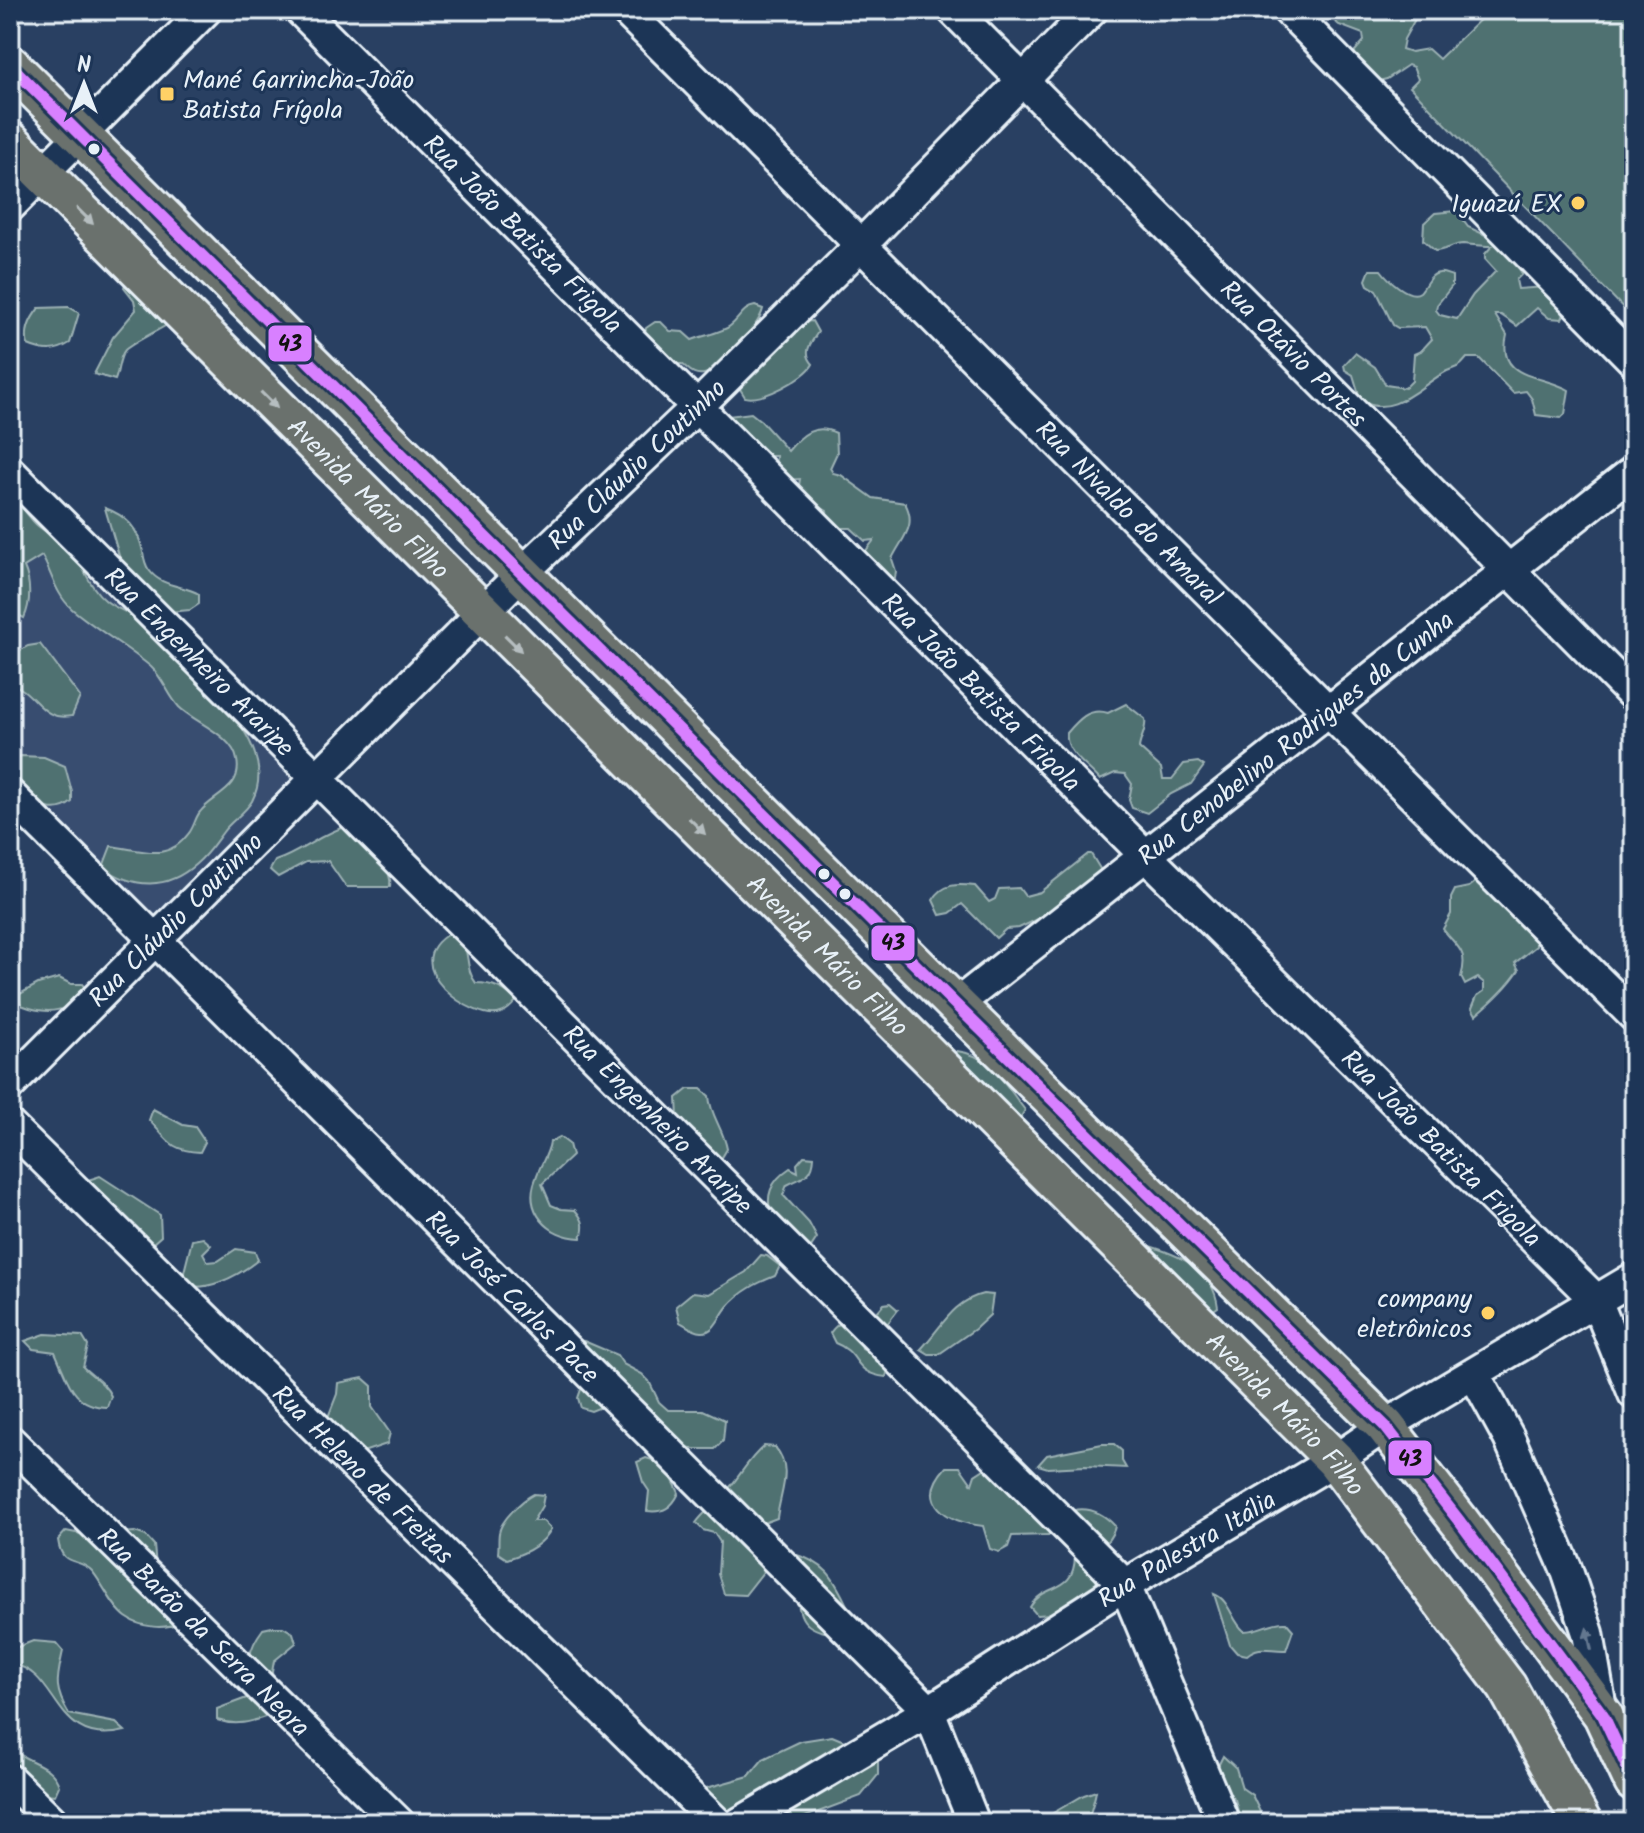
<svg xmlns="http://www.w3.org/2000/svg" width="1644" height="1833" viewBox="0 0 1644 1833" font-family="Kalam,sans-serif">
<rect width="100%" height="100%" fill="#294062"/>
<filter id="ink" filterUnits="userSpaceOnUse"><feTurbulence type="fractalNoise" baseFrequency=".0125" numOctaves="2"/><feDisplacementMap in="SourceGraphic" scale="16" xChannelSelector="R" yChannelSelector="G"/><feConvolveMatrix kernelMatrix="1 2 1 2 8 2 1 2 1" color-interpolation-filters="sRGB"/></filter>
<g filter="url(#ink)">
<!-- built -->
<polygon fill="#374d70" points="10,485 301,774 153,920 10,777"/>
<!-- green -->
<g fill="#507171" stroke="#9cb1b4" stroke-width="2">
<polygon points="1335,10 1420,10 1404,39 1402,49 1411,52 1428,49 1439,59 1490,10 1634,10 1634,319 1410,87 1418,79 1413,67 1408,65 1387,79 1374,82 1353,65 1355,51 1364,41 1363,34 1339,25 1331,18"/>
<path d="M1456 211 1468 227 1509 246 1522 274 1516 280 1518 289 1546 287 1565 311 1562 319 1549 318 1537 308 1517 326 1501 315H1495L1507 335C1496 380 1541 374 1569 390L1565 414 1561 418 1536 415 1532 399 1526 391 1513 393 1479 358H1467C1458 369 1458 366 1447 371 1420 385 1394 419 1361 401L1353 375 1345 370 1344 365 1355 353 1375 367 1386 385 1405 388 1412 381 1414 354 1421 351 1432 339 1425 327 1398 328 1393 325 1376 290 1368 285 1366 280 1370 270H1381C1387 278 1409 300 1420 292 1426 286 1429 274 1439 273 1443 272 1448 275 1452 276V286L1437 305 1436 310 1440 315 1457 319 1473 295 1496 271 1485 259V254L1492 246C1482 246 1473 245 1463 244 1454 244 1445 251 1435 251L1423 240 1424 223 1435 213Z"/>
<path d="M127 279 175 320C162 329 135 341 125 350 118 358 119 371 115 380L94 374 113 337 136 310 134 300 124 287Z"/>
<path d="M755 306 763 309C759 326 722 371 704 374 693 376 689 369 682 364H672L644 337 646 328 655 322H661L670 331 683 332 692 340C702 336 723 332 730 326 740 319 742 308 755 306Z"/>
<path d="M69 307 79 313 70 343C56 352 44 352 28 345 24 331 30 319 39 308Z"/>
<path d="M812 321 818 332C811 343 802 352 813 364 806 378 761 402 745 397L735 381 804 322Z"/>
<path d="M751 413 761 421 788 451C802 434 815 423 836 433L837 453 830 468 833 473 841 475 873 498 905 503C918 527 901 539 892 559L896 571 894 585 863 562 865 552 874 540 865 541 851 528H838L826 518 827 511 807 500 799 485 800 479 785 480 775 472 776 456H769L762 460 727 421 729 416Z"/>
<path d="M10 493C19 502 25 512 33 521 43 533 61 538 71 550 84 566 89 587 105 600 115 609 131 613 142 621 154 630 162 647 174 657 210 687 280 748 252 801 245 813 231 821 223 832 214 844 208 854 196 864 167 890 134 889 103 867L111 846C143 850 167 863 189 833 194 827 195 818 200 812 213 795 243 789 237 760 233 735 195 723 179 707 168 695 163 678 151 667 126 646 97 630 72 609 56 595 52 574 42 556L24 567C31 582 31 603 24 618L15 613 13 572 15 541 10 532Z"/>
<path d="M105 508C127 516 138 528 143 552 144 559 145 565 149 570 161 587 183 585 199 594V604L190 610 169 612 140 597 120 559Z"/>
<path d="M40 644 80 697 72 716C40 722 37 692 10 683V656L28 646Z"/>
<path d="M1126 704 1145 719C1147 730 1140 738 1139 748L1161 768 1163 779H1172L1184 764 1198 762 1204 766 1191 784 1171 794 1147 813 1132 808 1129 800 1132 784 1125 774 1115 773 1100 780C1088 766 1064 752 1067 733 1078 720 1089 707 1108 713Z"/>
<path d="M21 756 44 757 65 766 72 792V802C46 824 7 788 11 759Z"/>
<path d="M348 826C363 842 394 863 390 887H346L328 861 306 862 278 877 270 870 275 861C302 852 321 833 348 826Z"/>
<path d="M1088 854H1091L1102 872 1068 905 1019 928 1006 929 996 938 962 904 950 913 940 915 933 900C943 883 957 884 975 886L989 902 995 899 999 889 1019 888 1025 896 1040 892Z"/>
<path d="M1482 877 1536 936V946L1515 963 1519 970C1507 988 1493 1001 1476 1015L1472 1008 1477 996 1484 991V983L1478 978 1465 985 1461 977C1469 950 1457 948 1443 929L1451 914V898L1455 890 1469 887Z"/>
<path d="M450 933 461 936C470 952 465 970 476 983 492 983 506 989 516 1001 512 1006 507 1011 501 1013 475 1023 393 966 450 933Z"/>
<path d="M59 978 71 984H82L89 993C65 1010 52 1017 21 1005L18 995 38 984Z"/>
<path d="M957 1051C991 1055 1005 1085 1025 1110L1019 1120 957 1060Z"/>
<path d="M688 1089H701L709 1096C710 1115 724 1130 727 1149L721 1159 711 1156 678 1118 677 1098Z"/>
<path d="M153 1109 183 1125 195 1127 205 1142 200 1152C170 1151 167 1139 149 1120Z"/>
<path d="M560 1137 569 1144 572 1156 542 1184 551 1205 561 1209 575 1210C584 1220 585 1226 581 1238 548 1237 523 1211 536 1178 540 1165 548 1155 550 1142Z"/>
<path d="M804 1156 814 1157C813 1177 802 1177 787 1185L783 1195 809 1223 817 1238 811 1247C774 1234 749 1195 790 1168L798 1172 797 1164Z"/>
<polygon points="100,1176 160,1215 161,1236 152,1244 142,1244 86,1190 88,1180"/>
<path d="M203 1238 211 1245 203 1253 208 1262 218 1261 236 1249 255 1252 258 1260C238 1276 202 1296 178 1282L184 1272 192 1240Z"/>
<path d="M1143 1244C1177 1254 1213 1267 1218 1307L1209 1313Z"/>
<path d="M761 1255 767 1256 780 1266 775 1276C757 1283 741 1291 728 1306 720 1315 715 1332 703 1332 696 1333 685 1325 680 1322L676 1306 693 1292 709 1294 746 1272Z"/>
<path d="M983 1294 993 1295 990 1315 975 1329 939 1354H929L921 1349C941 1328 953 1301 983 1294Z"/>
<path d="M890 1303 898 1310 884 1328 860 1338 862 1348 881 1357 889 1366 886 1377C851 1373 862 1353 835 1343L830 1333C840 1318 853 1320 870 1320L884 1304Z"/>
<path d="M45 1334 82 1336 88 1346 83 1367C93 1377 105 1383 111 1396L107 1407C72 1407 68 1380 55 1352L33 1349 25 1341Z"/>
<polygon points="573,1340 584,1341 617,1355 623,1364 642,1374 649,1381 659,1402 668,1410 703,1410 725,1420 723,1441 715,1449 694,1449 684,1446 611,1403 591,1411 581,1408 578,1398 585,1378"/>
<polygon points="363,1378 372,1386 372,1407 390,1433 387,1444 366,1451 356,1451 325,1425 337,1394 338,1383"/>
<polygon points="1102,1444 1114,1444 1122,1451 1122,1461 1126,1468 1085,1466 1048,1468 1038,1465 1047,1455"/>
<path d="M764 1446 775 1447C794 1469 780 1492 777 1518L764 1523 754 1518 747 1508H736C723 1552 750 1538 763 1572L745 1595 724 1594 718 1574 720 1542 714 1533 703 1530 696 1523C704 1512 714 1505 723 1495 738 1480 747 1460 764 1446Z"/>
<path d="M646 1458C663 1462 673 1478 679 1493 672 1508 663 1513 647 1511L649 1491 643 1482 637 1462Z"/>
<path d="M946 1467H960L972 1484 975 1475 984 1469 1007 1478 1065 1513C1084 1505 1101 1511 1115 1526 1113 1540 1100 1545 1097 1558 1096 1567 1099 1575 1096 1584 1090 1601 1054 1615 1037 1615L1030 1607C1045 1581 1074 1596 1075 1556L1062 1537 1051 1535 1012 1536 1008 1547 999 1552 990 1549 983 1526C947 1522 914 1502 946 1467Z"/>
<path d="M534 1494 544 1495 542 1506 533 1521H543L551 1529C543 1545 524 1554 507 1559L498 1553C499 1547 498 1539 499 1533 501 1520 522 1500 534 1494Z"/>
<path d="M66 1531 86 1535 135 1532 146 1536 154 1545 156 1567 181 1622C165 1630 141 1628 126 1617 113 1608 103 1584 92 1571 78 1556 62 1569 58 1540Z"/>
<path d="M794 1554C831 1565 834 1580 851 1613L836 1634C801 1630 799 1618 796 1586 795 1574 791 1565 794 1554Z"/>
<path d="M1214 1594C1230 1600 1231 1620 1244 1631 1260 1631 1270 1621 1286 1622L1293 1630 1286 1650C1270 1651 1260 1644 1247 1655L1237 1653 1230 1645Z"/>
<path d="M272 1627H283L293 1633 296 1643 274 1661 272 1672 277 1713C255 1720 240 1728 217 1720V1709L252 1696C249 1667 244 1654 263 1629Z"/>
<path d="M33 1641 56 1643 63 1651C57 1679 53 1687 69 1714L116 1723 125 1731C52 1749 61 1670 10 1664V1650Z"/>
<polygon points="832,1736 878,1755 878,1775 861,1796 789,1823 734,1823 702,1798 706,1788 749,1776 763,1759 801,1741"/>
<path d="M10 1747C25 1763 53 1763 59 1786L55 1795 45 1794 10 1780Z"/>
<polygon points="1223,1756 1236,1768 1242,1788 1252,1795 1261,1814 1270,1820 1293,1820 1294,1823 1241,1823 1235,1799 1219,1787 1218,1766"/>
<path d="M1096 1791C1094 1803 1090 1811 1088 1823H1052L1053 1813 1084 1795Z"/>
</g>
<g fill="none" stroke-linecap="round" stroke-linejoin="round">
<!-- minor casing -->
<g stroke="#e8f1f8" stroke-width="36">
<g id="minor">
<path id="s1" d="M300 10 1146 856 1596 1300 1634 1394"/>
<path id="s2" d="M625 10 1634 1016"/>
<path id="s3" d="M953 10 1634 696"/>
<polyline points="1288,10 1634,361"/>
<polyline points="10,206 206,10"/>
<path id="s4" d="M10 472 1125 1585 1224 1823"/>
<path id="s5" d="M10 795 929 1711 974 1823"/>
<path id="s6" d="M956 1005 1634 471"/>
<path id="s7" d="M10 1085 521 574 697 407 861 245 1092 10"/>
<path id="s8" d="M10 1126 717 1823"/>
<polyline points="1474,1374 1509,1438 1566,1568 1588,1633 1602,1714"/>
<path id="s9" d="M10 1441 399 1823"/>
<polyline points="10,1780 54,1823"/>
<path id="s10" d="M740 1823 929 1711 1125 1585 1335 1460 1385 1426 1634 1278"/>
</g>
</g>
<!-- major casing -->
<g stroke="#e8f1f8" stroke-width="44">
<g id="major">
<polyline points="10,65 956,1005 1385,1426 1460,1522 1603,1715 1634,1782"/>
<path id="s11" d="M10 141 1335 1460 1507 1687 1582 1823"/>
</g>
</g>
<!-- minor -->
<use href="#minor" stroke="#1d3557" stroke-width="30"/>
<!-- major -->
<use href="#major" stroke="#6a716d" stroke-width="38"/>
<!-- bus-1 casing -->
<g stroke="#1d3557" stroke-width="18">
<polyline id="bus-1" points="10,65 956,1005 1385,1426 1460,1522 1603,1715 1634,1782"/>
</g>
<!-- bus-1 -->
<use href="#bus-1" stroke="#d880ff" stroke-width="12"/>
</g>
<!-- one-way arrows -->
<defs><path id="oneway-solid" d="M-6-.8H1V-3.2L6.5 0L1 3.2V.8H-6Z" transform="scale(2)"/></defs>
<g fill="#b6bec0">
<use href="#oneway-solid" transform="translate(85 216) rotate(45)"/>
<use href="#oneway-solid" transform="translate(269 400) rotate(45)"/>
<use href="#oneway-solid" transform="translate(513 643) rotate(45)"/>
<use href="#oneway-solid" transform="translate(697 826) rotate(45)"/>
</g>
<use fill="#64778f" href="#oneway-solid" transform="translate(1589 1639) rotate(-102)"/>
</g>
<!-- markers -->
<g fill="#ffd166" stroke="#1d3557" stroke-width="3">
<rect x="159" y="86" width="16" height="16" rx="4"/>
<circle cx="1578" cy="203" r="8"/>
<circle cx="1488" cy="1313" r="8"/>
</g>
<g fill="#e8f1f8" stroke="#1d3557" stroke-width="3">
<circle cx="94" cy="149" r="7"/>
<circle cx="824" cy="874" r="7"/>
<circle cx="845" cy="894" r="7"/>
</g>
<g text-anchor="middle" stroke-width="6" stroke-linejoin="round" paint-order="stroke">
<!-- poi labels -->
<g font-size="26" fill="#e8f1f8" stroke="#1d3557" text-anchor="end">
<text x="183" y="88" text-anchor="start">Mané Garrincha-João<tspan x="183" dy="30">Batista Frígola</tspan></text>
<text x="1562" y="212">Iguazú EX</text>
<text x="1472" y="1307">company<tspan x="1472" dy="30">eletrônicos</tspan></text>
</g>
<!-- street labels -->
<g font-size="26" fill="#e8f1f8" stroke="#1d3557">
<text dy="9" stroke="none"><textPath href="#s1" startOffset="316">Rua João Batista Frigola</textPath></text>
<text dy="9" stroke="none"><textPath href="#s3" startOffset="484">Rua Otávio Portes</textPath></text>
<text dy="9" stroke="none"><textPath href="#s7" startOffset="882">Rua Cláudio Coutinho</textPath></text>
<text dy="9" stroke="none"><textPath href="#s11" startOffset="506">Avenida Mário Filho</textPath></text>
<text dy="9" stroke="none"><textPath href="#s2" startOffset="712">Rua Nivaldo do Amaral</textPath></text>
<text dy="9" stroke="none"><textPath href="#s4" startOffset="268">Rua Engenheiro Araripe</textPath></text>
<text dy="9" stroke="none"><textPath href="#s1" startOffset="964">Rua João Batista Frigola</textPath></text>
<text dy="9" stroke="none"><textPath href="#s6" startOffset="432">Rua Cenobelino Rodrigues da Cunha</textPath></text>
<text dy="9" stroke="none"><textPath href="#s7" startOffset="234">Rua Cláudio Coutinho</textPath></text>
<text dy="9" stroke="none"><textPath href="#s11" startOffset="1154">Avenida Mário Filho</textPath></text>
<text dy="9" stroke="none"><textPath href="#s4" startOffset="916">Rua Engenheiro Araripe</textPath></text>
<text dy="9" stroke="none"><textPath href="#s1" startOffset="1612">Rua João Batista Frigola</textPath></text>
<text dy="9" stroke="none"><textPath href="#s5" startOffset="710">Rua José Carlos Pace</textPath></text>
<text dy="9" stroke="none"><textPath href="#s11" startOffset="1802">Avenida Mário Filho</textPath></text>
<text dy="9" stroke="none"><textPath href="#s8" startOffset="496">Rua Heleno de Freitas</textPath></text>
<text dy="9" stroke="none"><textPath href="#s10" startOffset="524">Rua Palestra Itália</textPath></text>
<text dy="9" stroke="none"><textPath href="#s9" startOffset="272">Rua Barão da Serra Negra</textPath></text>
</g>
</g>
<g stroke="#1d3557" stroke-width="3">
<rect x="267" y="324" width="46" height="39" rx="8" fill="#d880ff"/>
<rect x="870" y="924" width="46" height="38" rx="8" fill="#d880ff"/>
<rect x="1387" y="1439" width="46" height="38" rx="8" fill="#d880ff"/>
</g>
<g font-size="22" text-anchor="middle" font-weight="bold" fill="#111">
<text x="290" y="351">43</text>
<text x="893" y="950">43</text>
<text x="1410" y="1466">43</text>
</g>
<!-- margin -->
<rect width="1644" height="1833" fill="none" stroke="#1d3557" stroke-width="40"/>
<rect x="20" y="20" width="1604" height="1793" fill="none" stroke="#e8f1f8" stroke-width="3" filter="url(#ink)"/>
<!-- north arrow -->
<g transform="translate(84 84)" stroke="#1d3557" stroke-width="6" paint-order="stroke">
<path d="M0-6L14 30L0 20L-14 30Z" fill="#e8f1f8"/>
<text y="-12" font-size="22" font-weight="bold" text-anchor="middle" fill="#e8f1f8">N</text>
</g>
</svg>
